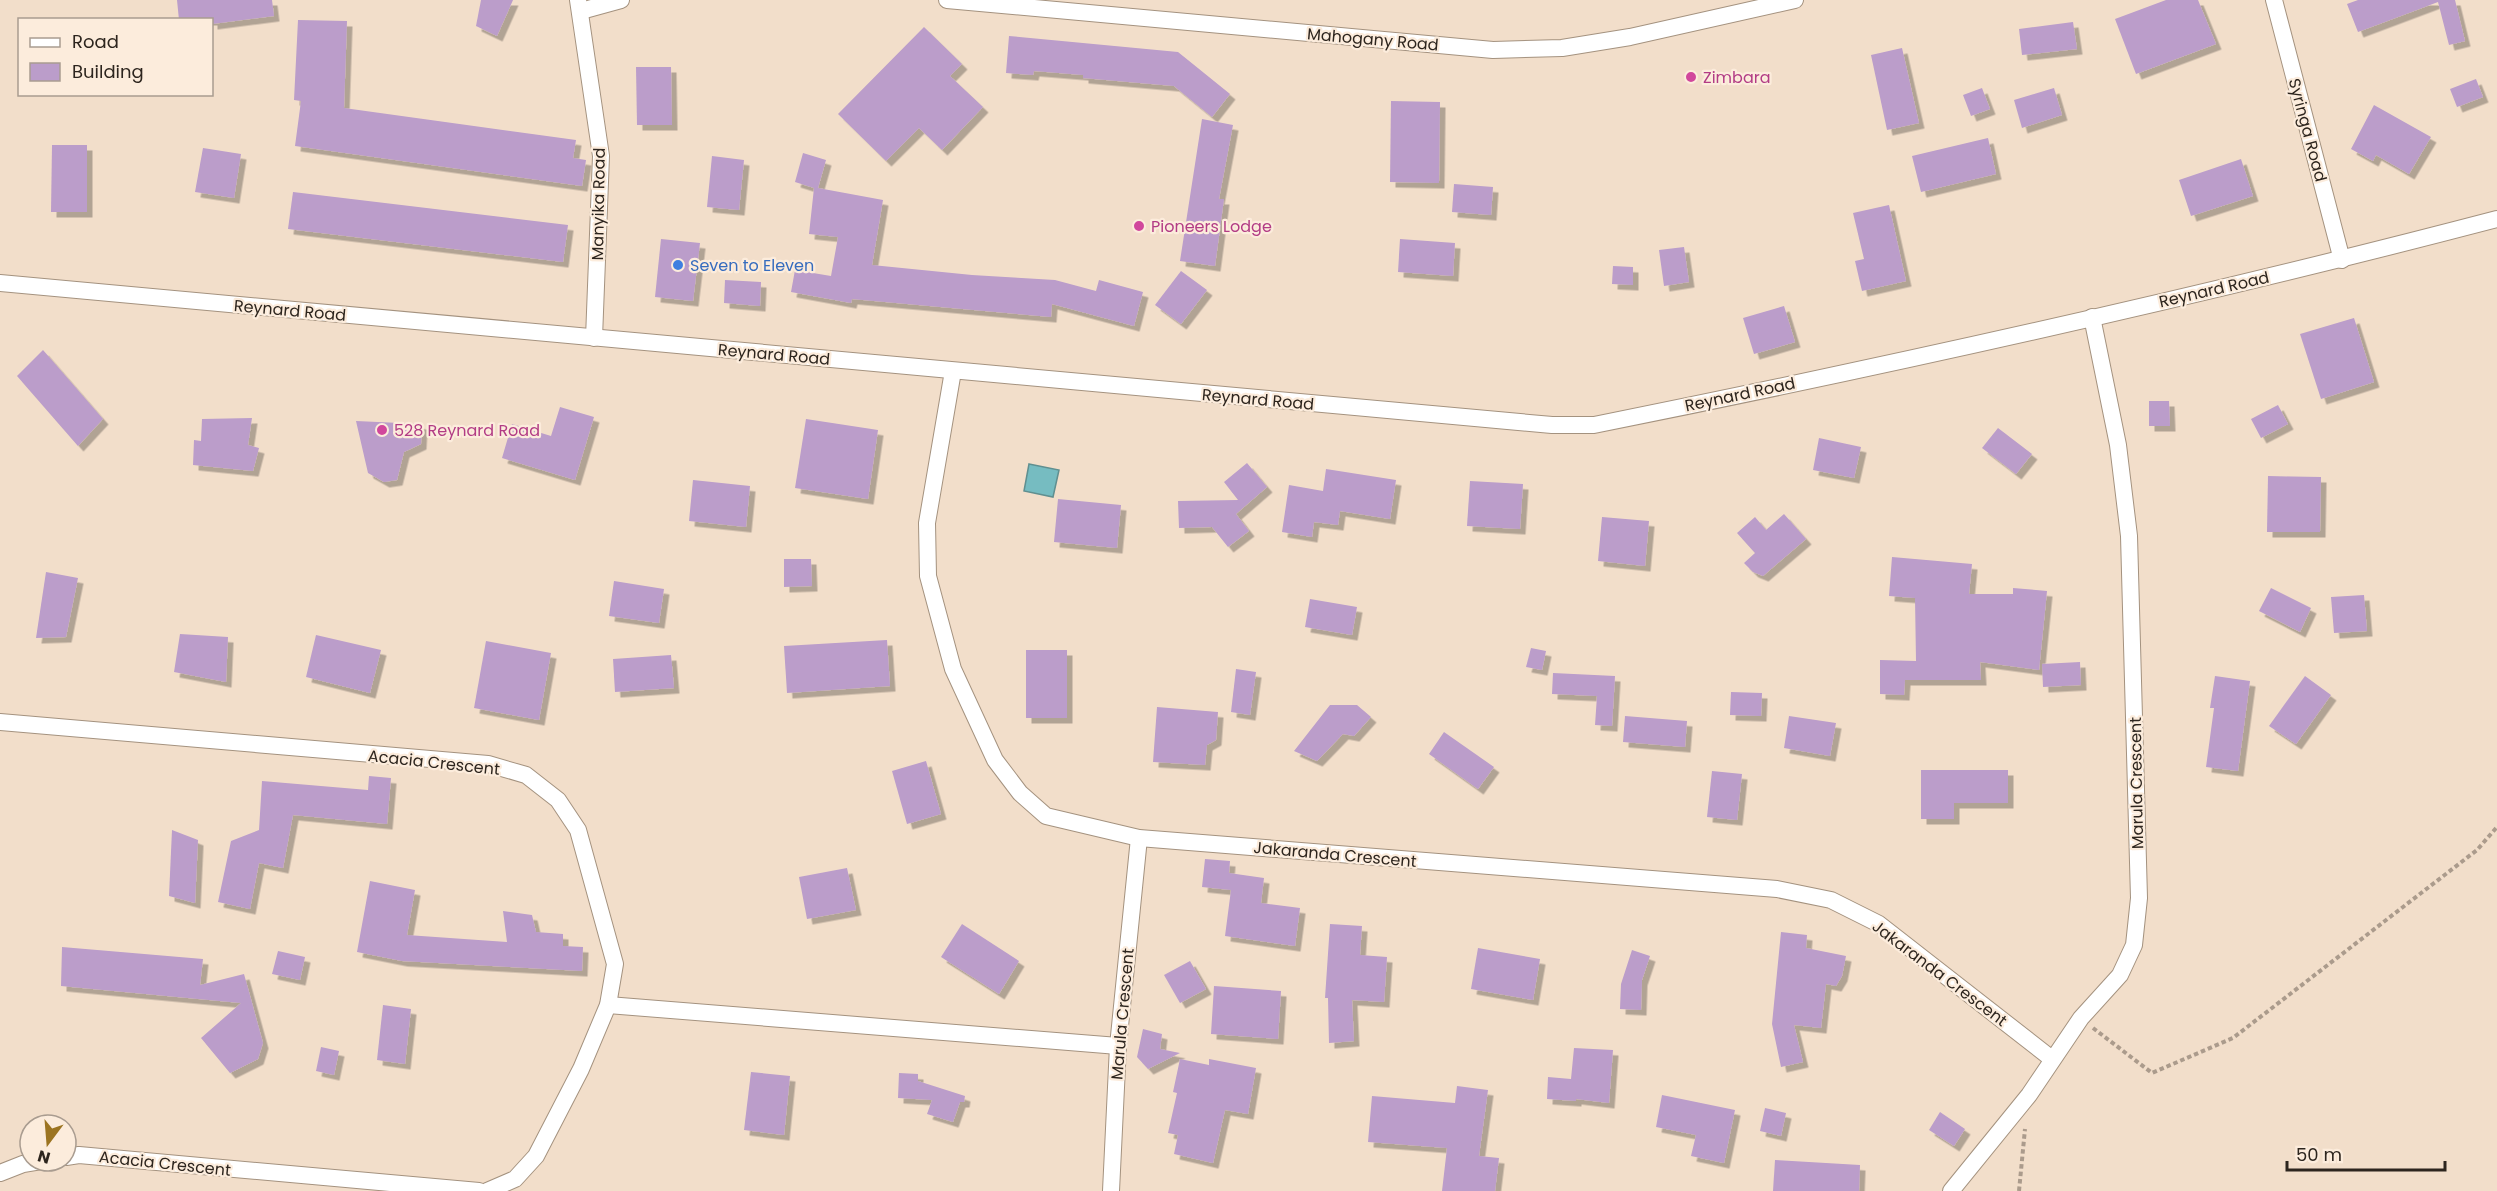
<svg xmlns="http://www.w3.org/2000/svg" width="2497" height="1191" viewBox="0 0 2497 1191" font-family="Poppins,sans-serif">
<defs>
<filter id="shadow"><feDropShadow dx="5.5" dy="5.5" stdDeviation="0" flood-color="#0004"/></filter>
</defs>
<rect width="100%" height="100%" fill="#f2deca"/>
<!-- water -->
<polygon fill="#76bcc1" stroke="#608f90" stroke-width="1.5" points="1029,464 1059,470 1053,497 1024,491"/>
<!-- building -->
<g fill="#bb9dca" filter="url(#shadow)">
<polygon points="177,0 272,0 274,16 212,24 212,20 179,20"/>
<polygon points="481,0 513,0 497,36 476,26"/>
<polygon points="2166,0 2198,0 2216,44 2136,74 2115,19"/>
<polygon points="2358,0 2455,0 2465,41 2449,45 2438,2 2358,32 2347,4"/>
<polygon points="298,20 347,21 344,108 576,140 573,158 586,160 582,186 295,146 301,101 294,100"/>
<polygon points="2073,22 2077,49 2022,55 2019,29"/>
<polygon points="924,27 962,64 950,76 983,107 942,150 919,128 886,161 838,114"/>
<polygon points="1009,36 1178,52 1230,94 1212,117 1174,86 1083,78 1083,75 1034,71 1033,75 1006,73"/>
<polygon points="1902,48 1919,123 1887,130 1871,55"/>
<polygon points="636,67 671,67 672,125 637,125"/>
<polygon points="2476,79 2483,97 2457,107 2450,89"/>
<polygon points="1982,88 1990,109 1971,116 1963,95"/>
<polygon points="2054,88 2062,115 2022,128 2014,100"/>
<polygon points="1391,101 1440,102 1439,183 1390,182"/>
<polygon points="2374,105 2431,137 2409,174 2376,155 2373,161 2351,149"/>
<polygon points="1202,119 1233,125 1219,199 1224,199 1215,266 1180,261"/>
<polygon points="1988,138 1996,174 1921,192 1912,156"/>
<polygon points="52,145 87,145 87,212 51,212"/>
<polygon points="203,148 241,154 234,198 195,192"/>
<polygon points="803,153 826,160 818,188 883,200 872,265 972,275 1055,280 1096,291 1099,280 1143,292 1134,326 1052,304 1051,317 852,299 851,303 791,292 795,270 831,276 838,237 809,234 814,188 795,182"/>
<polygon points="712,156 744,160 739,210 707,207"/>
<polygon points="2241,159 2253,196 2191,216 2179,180"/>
<polygon points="1454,184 1493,187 1491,215 1452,212"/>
<polygon points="293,192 568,225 563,262 288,229"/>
<polygon points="1889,205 1906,281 1862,291 1855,261 1864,259 1853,213"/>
<polygon points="661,239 700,243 693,301 655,297"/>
<polygon points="1400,239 1455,243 1453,276 1398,272"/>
<polygon points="1684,247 1689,282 1664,286 1659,250"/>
<polygon points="1613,266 1633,267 1633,285 1612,284"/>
<polygon points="1181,271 1207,290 1181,324 1155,305"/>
<polygon points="725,280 761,282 760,306 724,303"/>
<polygon points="1784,306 1795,342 1754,354 1743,318"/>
<polygon points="2354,318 2374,382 2321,399 2300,334"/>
<polygon points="43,350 103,419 78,446 17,376"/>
<polygon points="2149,401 2169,401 2170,426 2149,426"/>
<polygon points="2278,405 2288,424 2261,438 2251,419"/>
<polygon points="560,407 594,417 575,480 502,458 512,424 551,436"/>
<polygon points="252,418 248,445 259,448 253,471 193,465 194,440 201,441 202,419"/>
<polygon points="806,419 878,430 868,499 795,488"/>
<polygon points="356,421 422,424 421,444 404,452 397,480 384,482 368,473"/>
<polygon points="1998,428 2032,454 2016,474 1982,448"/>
<polygon points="1819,438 1861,447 1854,478 1813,470"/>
<polygon points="1247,463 1267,487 1236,514 1249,531 1228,547 1212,527 1179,528 1178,501 1238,500 1224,482"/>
<polygon points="1326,469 1396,480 1390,519 1340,511 1338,525 1314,522 1312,537 1282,532 1289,485 1323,491"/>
<polygon points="2268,476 2321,477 2320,532 2267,532"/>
<polygon points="693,480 750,486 746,527 689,521"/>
<polygon points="1470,481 1523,484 1520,529 1467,526"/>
<polygon points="1058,499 1121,505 1117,548 1054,542"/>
<polygon points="1784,514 1806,539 1763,576 1753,572 1744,563 1755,553 1737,533 1755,517 1766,530"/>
<polygon points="1602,517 1649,521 1645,566 1598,561"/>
<polygon points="1892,557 1972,564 1969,594 2013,594 2013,588 2047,591 2039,670 1980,662 1981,680 1905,680 1904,695 1880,694 1880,660 1916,661 1915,598 1889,596"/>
<polygon points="784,559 811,559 812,586 784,587"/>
<polygon points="46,572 78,578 66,637 36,638"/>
<polygon points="614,581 664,589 659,623 609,616"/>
<polygon points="2271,588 2311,608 2300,632 2259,611"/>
<polygon points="2364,595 2367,631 2334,633 2331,597"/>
<polygon points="1310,599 1357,607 1352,635 1305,627"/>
<polygon points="180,634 228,637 226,682 174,672"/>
<polygon points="316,635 381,650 370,693 306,677"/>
<polygon points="887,640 890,686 787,693 784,646"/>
<polygon points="486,641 551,653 539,720 474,708"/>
<polygon points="1531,648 1546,651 1542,670 1526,667"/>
<rect x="1026" y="650" width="41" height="68"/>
<polygon points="671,655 674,688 615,692 613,659"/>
<polygon points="2080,662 2081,685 2043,687 2042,664"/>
<polygon points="1236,669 1256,672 1250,715 1231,712"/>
<polygon points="1553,673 1615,676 1612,726 1595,725 1597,696 1552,694"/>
<polygon points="2215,676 2250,681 2238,771 2206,767 2214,708 2210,708"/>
<polygon points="2305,676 2331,695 2296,744 2269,726"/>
<polygon points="1731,692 1762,693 1761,716 1730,715"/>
<polygon points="1330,705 1357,705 1371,717 1354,736 1343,734 1317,761 1294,751"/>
<polygon points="1157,707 1218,712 1216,740 1207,745 1205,765 1153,762"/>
<polygon points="1625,716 1687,721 1685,747 1623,742"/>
<polygon points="1789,716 1836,723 1830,756 1784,748"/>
<polygon points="1444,732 1494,767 1478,789 1429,754"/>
<polygon points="926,761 941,814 907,824 892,771"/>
<polygon points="1921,770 2008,770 2008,803 1954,803 1954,819 1921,819"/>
<polygon points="1712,771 1742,774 1737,820 1707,817"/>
<polygon points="369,776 391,778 387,824 293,815 283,868 259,863 250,909 218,902 231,841 259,830 262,781 368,790"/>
<polygon points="172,830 198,840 195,903 169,896"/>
<polygon points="1205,859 1230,861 1229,873 1264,878 1261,903 1300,908 1295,946 1225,936 1231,890 1202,887"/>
<polygon points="847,868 856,910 807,919 799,877"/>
<polygon points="370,881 415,890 407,935 507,942 503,911 532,915 536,932 563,934 563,946 583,947 582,971 402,961 357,952"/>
<polygon points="962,924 1019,961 999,994 941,957"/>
<polygon points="1330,924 1362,926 1360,955 1387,957 1384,1002 1352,1000 1354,1041 1329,1043 1328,998 1325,998"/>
<polygon points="1781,932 1807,935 1806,948 1846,956 1842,976 1836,986 1826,984 1821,1028 1794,1025 1803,1062 1781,1067 1772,1024"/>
<polygon points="62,947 203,959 200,985 244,974 263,1043 258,1059 230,1073 201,1038 241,1003 61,986"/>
<polygon points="1478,948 1540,959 1533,1000 1471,989"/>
<polygon points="1632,950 1650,956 1642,980 1641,1010 1620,1009 1621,984"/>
<polygon points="278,951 305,957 300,980 272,974"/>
<polygon points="1190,961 1206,989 1180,1003 1164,975"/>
<polygon points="1214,986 1281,991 1278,1039 1211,1034"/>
<polygon points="383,1005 411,1009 405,1064 377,1060"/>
<polygon points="1143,1029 1162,1034 1160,1049 1180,1053 1148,1069 1137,1057"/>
<polygon points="321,1047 339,1051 334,1075 316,1071"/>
<polygon points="1574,1048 1613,1050 1609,1103 1576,1099 1576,1101 1547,1099 1548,1077 1571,1079"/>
<polygon points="1180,1059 1209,1065 1209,1059 1256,1068 1248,1114 1225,1110 1213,1163 1174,1154 1178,1135 1168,1133 1177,1093 1173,1092"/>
<polygon points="751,1072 790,1076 784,1135 744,1130"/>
<polygon points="899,1073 918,1074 918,1081 965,1096 964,1102 960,1102 953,1122 927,1114 932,1100 898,1098"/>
<polygon points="1457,1086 1488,1090 1479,1156 1499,1158 1495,1191 1442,1191 1447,1148 1368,1142 1372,1096 1455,1103"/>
<polygon points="1662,1095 1735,1110 1724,1163 1691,1156 1696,1135 1656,1127"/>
<polygon points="1765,1108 1786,1113 1781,1136 1760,1131"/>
<polygon points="1940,1112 1965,1129 1954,1146 1929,1130"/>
<polygon points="1775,1160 1860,1165 1859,1191 1773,1191"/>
</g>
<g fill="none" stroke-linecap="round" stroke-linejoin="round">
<!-- minor casing -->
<g stroke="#a4927f" stroke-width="18">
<g id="minor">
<polyline points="578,0 601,156 594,338"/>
<polyline points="947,0 1493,50 1562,48 1630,37 1795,0"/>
<polyline points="2274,0 2342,260"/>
<polyline points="581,11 621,0"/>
<path d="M0 283 1552 425H1594C1897 364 2199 297 2497 219"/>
<polyline points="953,371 927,523 928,576 953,669 995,760 1020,793 1046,816 1139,838 1777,889 1831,900 1879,924 2052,1059"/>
<polyline points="0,722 488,764 526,775 558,800 578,830 615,964 608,1005 581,1069 536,1156 515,1179 487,1191"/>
<polyline points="608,1005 1118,1046"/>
<polyline points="66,1157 79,1155 479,1191"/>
<polyline points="0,1173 23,1164 41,1161"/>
<polyline points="1111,1191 1118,1046 1139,838"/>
<polyline points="1951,1191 2029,1095 2081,1018 2120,975 2134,945 2139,898 2129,536 2118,445 2092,317"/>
</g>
</g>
<!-- path -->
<g stroke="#ab9b8c" stroke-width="4" stroke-dasharray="4.5 3" stroke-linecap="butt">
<polyline points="2093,1028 2152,1073 2233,1038 2477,850 2497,827"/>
<polyline points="2019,1191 2025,1129"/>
</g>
<!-- minor -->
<use href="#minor" stroke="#fff" stroke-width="16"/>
</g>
<!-- markers -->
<g fill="#d1479c" stroke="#fcecdc" stroke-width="2">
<circle cx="1691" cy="77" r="6"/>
<circle cx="1139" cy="226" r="6"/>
<circle cx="382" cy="430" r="6"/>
</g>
<circle fill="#3f7fe0" stroke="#fcecdc" stroke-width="2" cx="678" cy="265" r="6"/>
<g text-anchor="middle" stroke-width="4.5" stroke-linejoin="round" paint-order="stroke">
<!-- street labels -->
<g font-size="16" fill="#2d251e" stroke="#fcecdc">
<text transform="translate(1373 39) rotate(5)" y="6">Mahogany Road</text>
<text transform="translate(2308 130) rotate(75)" y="6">Syringa Road</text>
<text transform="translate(598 204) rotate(-89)" y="6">Manyika Road</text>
<text transform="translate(2214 289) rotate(-13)" y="6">Reynard Road</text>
<text transform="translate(290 310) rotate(5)" y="6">Reynard Road</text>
<text transform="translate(774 354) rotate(5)" y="6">Reynard Road</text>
<text transform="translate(1740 394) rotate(-12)" y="6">Reynard Road</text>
<text transform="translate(1258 399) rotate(5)" y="6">Reynard Road</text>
<text transform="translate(434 762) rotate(6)" y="6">Acacia Crescent</text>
<text transform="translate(2136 783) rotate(-91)" y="6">Marula Crescent</text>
<text transform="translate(1335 854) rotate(5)" y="6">Jakaranda Crescent</text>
<text transform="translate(1940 973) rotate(37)" y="6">Jakaranda Crescent</text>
<text transform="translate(1122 1014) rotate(-85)" y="6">Marula Crescent</text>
<text transform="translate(165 1163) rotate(6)" y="6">Acacia Crescent</text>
</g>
<!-- hotel labels -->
<g font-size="16" fill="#b23c85" stroke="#fcecdc" text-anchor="start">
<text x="1703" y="83">Zimbara</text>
<text x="1151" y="232">Pioneers Lodge</text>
<text x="394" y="436">528 Reynard Road</text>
</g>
<!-- shop labels -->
<g font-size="16" fill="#366cbe" stroke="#fcecdc" text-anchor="start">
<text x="690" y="271">Seven to Eleven</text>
</g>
</g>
<!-- legend -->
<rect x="18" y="18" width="195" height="78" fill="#fcecdc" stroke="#a99c90" stroke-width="1.5"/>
<rect x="30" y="38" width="30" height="9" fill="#ffffff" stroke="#a99c90" stroke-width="1.5"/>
<text x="72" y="48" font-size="18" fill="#2d251e">Road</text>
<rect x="30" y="63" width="30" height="18" fill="#bb9dca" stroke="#a99c90" stroke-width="1.5"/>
<text x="72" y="78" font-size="18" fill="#2d251e">Building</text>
<!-- north arrow -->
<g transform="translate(48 1143) rotate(196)"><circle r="28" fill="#fcecdc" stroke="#a99c90" stroke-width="1.5"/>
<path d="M0-4.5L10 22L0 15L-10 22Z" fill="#9c7421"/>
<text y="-9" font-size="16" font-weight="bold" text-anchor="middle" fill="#2d251e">N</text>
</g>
<!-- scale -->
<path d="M2287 1161v9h158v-9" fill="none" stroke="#2d251e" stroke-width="3"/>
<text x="2296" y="1161" font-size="18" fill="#2d251e" stroke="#fcecdc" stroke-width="4.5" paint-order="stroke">50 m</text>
</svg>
